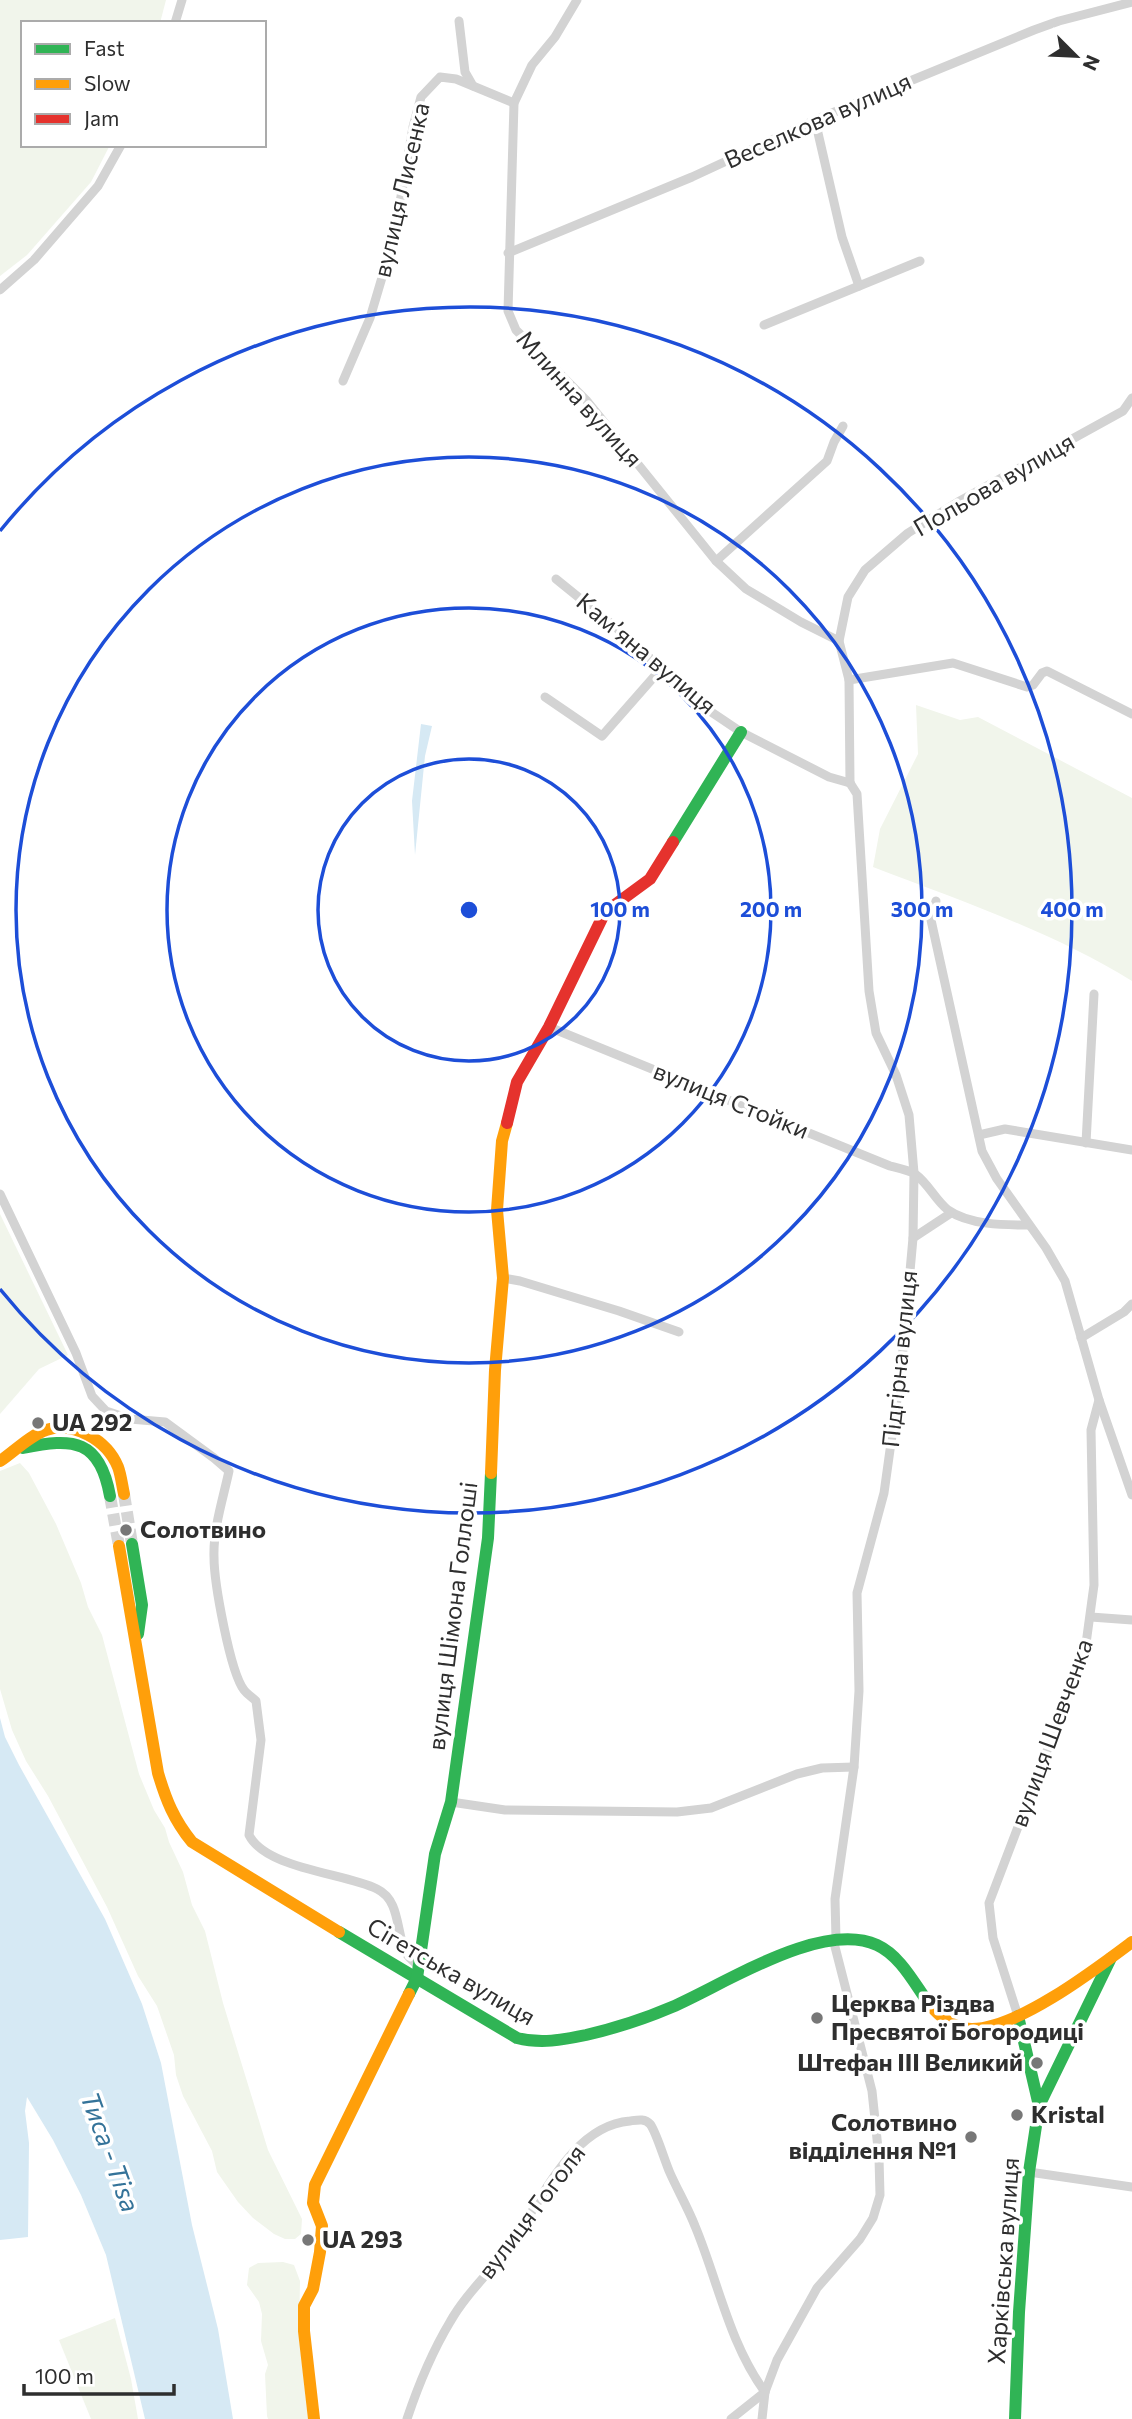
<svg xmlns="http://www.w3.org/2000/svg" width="1132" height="2419" viewBox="0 0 1132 2419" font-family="Commissioner,sans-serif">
<rect width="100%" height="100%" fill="#fff"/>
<!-- green -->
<g fill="#f1f5eb">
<polygon points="0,0 166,0 160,23 23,23 23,145 110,145 91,182 27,255 0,276"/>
<path d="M916 705 960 720 978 717 1132 798V981C1051 931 961 901 873 867L880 829 918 754Z"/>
<polygon points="0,1214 68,1355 39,1369 0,1414"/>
<polygon points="20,1463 29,1473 56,1524 81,1583 88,1607 102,1635 139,1774 154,1810 165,1828 169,1842 183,1872 192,1905 205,1931 223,2003 268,2150 302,2219 301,2234 295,2239 285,2239 274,2234 253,2218 238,2202 217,2172 212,2151 183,2096 176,2075 174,2055 157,2006 138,1976 107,1907 48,1796 26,1761 12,1730 0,1689 0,1471"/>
<polygon points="283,2262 294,2265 300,2281 299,2336 308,2419 268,2419 267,2416 265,2374 268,2365 261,2341 262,2314 259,2302 247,2285 249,2268 258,2263"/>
<polygon points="115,2318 131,2379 138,2419 91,2419 59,2340"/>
</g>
<!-- water -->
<g fill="#d6e9f4">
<polygon points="421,724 432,726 425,756 415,855 412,801"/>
<polygon points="0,1718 5,1737 19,1765 105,1919 142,2004 161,2063 192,2225 218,2329 233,2419 145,2419 106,2255 81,2195 53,2140 27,2097 25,2111 29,2143 28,2237 0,2240"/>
</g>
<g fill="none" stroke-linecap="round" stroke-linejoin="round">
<!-- secondary-tunnel -->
<g stroke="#d5d5d5" stroke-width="12" stroke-dasharray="12 6" stroke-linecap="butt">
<polyline points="124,1494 132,1544"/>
<polyline points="110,1496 119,1546"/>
</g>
<!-- street -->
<g stroke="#d3d3d3" stroke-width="9">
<polyline points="577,0 555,37 532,65 514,103 508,311 516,330 587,401 716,561 746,589 801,622 839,641"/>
<polyline points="459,21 465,72 473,86"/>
<polyline points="175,23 182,0"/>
<polyline points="815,120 842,237 859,286"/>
<polyline points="508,253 692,177 815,120 1034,30 1059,21 1132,2"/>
<polyline points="0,290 34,260 98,186 121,145"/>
<polyline points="764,325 920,261"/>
<polyline points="343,381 370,318 394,237 413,127 421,97 440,77 456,79 514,103"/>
<polyline points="716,561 827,461 834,442 843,426"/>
<polyline points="556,579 635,643 686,695 741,732 829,777 850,783"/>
<polyline points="849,680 953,663 1027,687 1033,685 1042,673 1047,671 1132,714"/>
<polyline points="545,697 602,736 660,670"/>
<polyline points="850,783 849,680 839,641 848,597 865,570 908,533 958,502 1123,411 1132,398"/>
<polyline points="936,901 931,920 982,1151 997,1179 1046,1248 1065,1281 1099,1400 1132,1495"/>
<path d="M549 1027 890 1166C898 1168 908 1170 915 1174 929 1184 935 1200 948 1210 969 1225 1004 1225 1028 1225"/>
<polyline points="979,1135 1005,1129 1132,1150"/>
<polyline points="1086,1143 1094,994"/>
<path d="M0 1194 76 1353 92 1396 106 1411 130 1419 165 1422 214 1458 229 1471C223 1499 213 1529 214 1557 214 1582 230 1672 244 1690 247 1694 253 1698 256 1701L261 1740 249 1835C266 1869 344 1873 377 1889 400 1900 396 1930 405 1951 407 1957 415 1962 419 1967"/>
<polyline points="913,1238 951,1213"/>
<polyline points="503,1278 520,1281 619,1311 679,1332"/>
<polyline points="1081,1338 1124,1312 1132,1304"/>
<polyline points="1091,1617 1132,1620"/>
<polyline points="451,1802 505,1810 677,1812 711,1808 797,1774 822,1768 854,1767"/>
<polyline points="836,1939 835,1899 854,1767 859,1691 857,1593 884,1493 901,1371 913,1238 914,1173 909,1115 896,1075 876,1033 869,991 857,794 850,783"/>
<polyline points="1018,2016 993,1938 989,1903 1085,1651 1094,1585 1091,1430 1099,1400"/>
<polyline points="1029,2172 1132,2187"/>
<path d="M407 2419C418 2386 432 2352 450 2322 464 2297 485 2277 503 2255 538 2212 567 2126 630 2121 637 2120 645 2118 650 2124 656 2131 665 2162 670 2173 678 2191 688 2208 695 2226 718 2281 729 2343 765 2392L731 2419"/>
<polyline points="762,2419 765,2392 777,2360 817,2288 860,2239 873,2218 880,2195 879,2158 872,2091 833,1939"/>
</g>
<!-- fast -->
<g stroke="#30b455" stroke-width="12">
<polyline points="673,842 741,732"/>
<path d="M23 1448C74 1437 100 1440 110 1496"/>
<polyline points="132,1544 142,1605 138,1634"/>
<path d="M339 1932 517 2038C541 2044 562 2040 586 2035 616 2028 644 2019 672 2007 725 1984 821 1920 877 1945 901 1956 915 1985 930 2005"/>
<polyline points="409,1994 417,1978 435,1854 451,1802 488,1538 491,1473"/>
<polyline points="1018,2016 1039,2106"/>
<polyline points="1015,2419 1019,2312 1029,2172 1039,2106 1111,1958"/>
</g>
<!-- slow -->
<g stroke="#ff9f0a" stroke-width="12">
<path d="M0 1461C15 1451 29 1436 46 1430 74 1421 107 1440 118 1467 121 1475 122 1485 124 1494"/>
<polyline points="491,1473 495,1370 503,1278 497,1210 502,1141 507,1123"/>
<path d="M119 1546 158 1773C166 1800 174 1820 192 1842L339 1932"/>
<path d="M930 2005C940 2017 954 2028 971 2029 1016 2030 1096 1969 1132 1942"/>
<polyline points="314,2419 304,2331 304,2306 313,2289 320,2252 322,2226 313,2203 315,2185 409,1994"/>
</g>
<!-- jam -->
<polyline stroke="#e5322d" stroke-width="12" points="507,1123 517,1082 549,1027 605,912 650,879 673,842"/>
</g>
<!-- distance rings -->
<g fill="none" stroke="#1d4ed8" stroke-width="3.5">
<circle cx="469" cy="910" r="151"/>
<circle cx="469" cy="910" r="302"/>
<circle cx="469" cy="910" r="453"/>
<path d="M0 531A603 603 0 1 1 0 1289"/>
</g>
<!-- markers -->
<g fill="#777" stroke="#fff" stroke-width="2.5">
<circle cx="38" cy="1423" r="7"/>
<circle cx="126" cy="1530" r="7"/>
<circle cx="817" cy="2018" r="7"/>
<circle cx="1037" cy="2063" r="7"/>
<circle cx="1017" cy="2115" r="7"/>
<circle cx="971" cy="2137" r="7"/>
<circle cx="308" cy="2240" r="7"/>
</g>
<g text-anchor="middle" stroke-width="7" stroke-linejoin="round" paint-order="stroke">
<!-- street labels -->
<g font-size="24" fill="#2e2e2e" stroke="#fff">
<text transform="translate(818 121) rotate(-24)" y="8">Веселкова вулиця</text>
<text transform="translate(402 190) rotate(-77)" y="8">вулиця Лисенка</text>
<text transform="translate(579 399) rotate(48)" y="8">Млинна вулиця</text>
<text transform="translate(994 485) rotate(-30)" y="8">Польова вулиця</text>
<text transform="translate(646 654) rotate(40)" y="8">Камʼяна вулиця</text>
<text transform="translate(731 1101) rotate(22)" y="8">вулиця Стойки</text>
<text transform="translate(900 1359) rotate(-84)" y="8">Підгірна вулиця</text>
<text transform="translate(453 1616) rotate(-83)" y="8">вулиця Шімона Голлоші</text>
<text transform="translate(1052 1733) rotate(-70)" y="8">вулиця Шевченка</text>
<text transform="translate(451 1972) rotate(30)" y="8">Сігетська вулиця</text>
<text transform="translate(532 2212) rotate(-53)" y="8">вулиця Гоголя</text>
<text transform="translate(1004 2261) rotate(-86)" y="8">Харківська вулиця</text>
</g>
<!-- poi labels -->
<g font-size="24" font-weight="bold" fill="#2e2e2e" stroke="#fff" text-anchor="start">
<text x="52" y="1431">UA 292</text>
<text x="140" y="1538">Солотвино</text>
<text x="831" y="2012">Церква Різдва<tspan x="831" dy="28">Пресвятої Богородиці</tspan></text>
<text x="1023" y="2071" text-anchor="end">Штефан III Великий</text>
<text x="1031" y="2123">Kristal</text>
<text x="957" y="2131" text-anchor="end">Солотвино<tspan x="957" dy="28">відділення №1</tspan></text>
<text x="322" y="2248">UA 293</text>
</g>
<!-- water labels -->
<g font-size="26" font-style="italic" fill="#347399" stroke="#fff">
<text transform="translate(110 2152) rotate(70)" y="9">Тиса - Tisa</text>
</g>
</g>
<circle cx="469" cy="910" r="10" fill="#1d4ed8" stroke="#fff" stroke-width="3.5"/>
<g font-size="21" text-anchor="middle" font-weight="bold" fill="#1d4ed8" stroke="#fff" stroke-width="7" stroke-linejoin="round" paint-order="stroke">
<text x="620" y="917">100 m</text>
<text x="771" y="917">200 m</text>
<text x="922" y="917">300 m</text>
<text x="1072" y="917">400 m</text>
</g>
<!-- legend -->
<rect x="21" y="21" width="245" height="126" fill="#ffffff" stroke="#ababab" stroke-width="2"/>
<rect x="35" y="44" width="35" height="10" fill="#30b455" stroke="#ababab" stroke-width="2"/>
<text x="84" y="56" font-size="21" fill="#2e2e2e">Fast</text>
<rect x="35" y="79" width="35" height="10" fill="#ff9f0a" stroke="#ababab" stroke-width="2"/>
<text x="84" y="91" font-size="21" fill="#2e2e2e">Slow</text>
<rect x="35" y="114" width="35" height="10" fill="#e5322d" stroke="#ababab" stroke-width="2"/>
<text x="84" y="126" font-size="21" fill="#2e2e2e">Jam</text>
<!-- north arrow -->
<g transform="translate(1076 56) rotate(114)" stroke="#ffffff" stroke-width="5" paint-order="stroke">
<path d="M0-5L12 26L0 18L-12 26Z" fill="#2e2e2e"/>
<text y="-10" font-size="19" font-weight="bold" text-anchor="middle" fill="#2e2e2e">N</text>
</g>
<!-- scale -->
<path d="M24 2384v10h150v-10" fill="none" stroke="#2e2e2e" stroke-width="3.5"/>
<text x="35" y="2384" font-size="21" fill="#2e2e2e" stroke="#ffffff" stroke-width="5" paint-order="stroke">100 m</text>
</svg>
